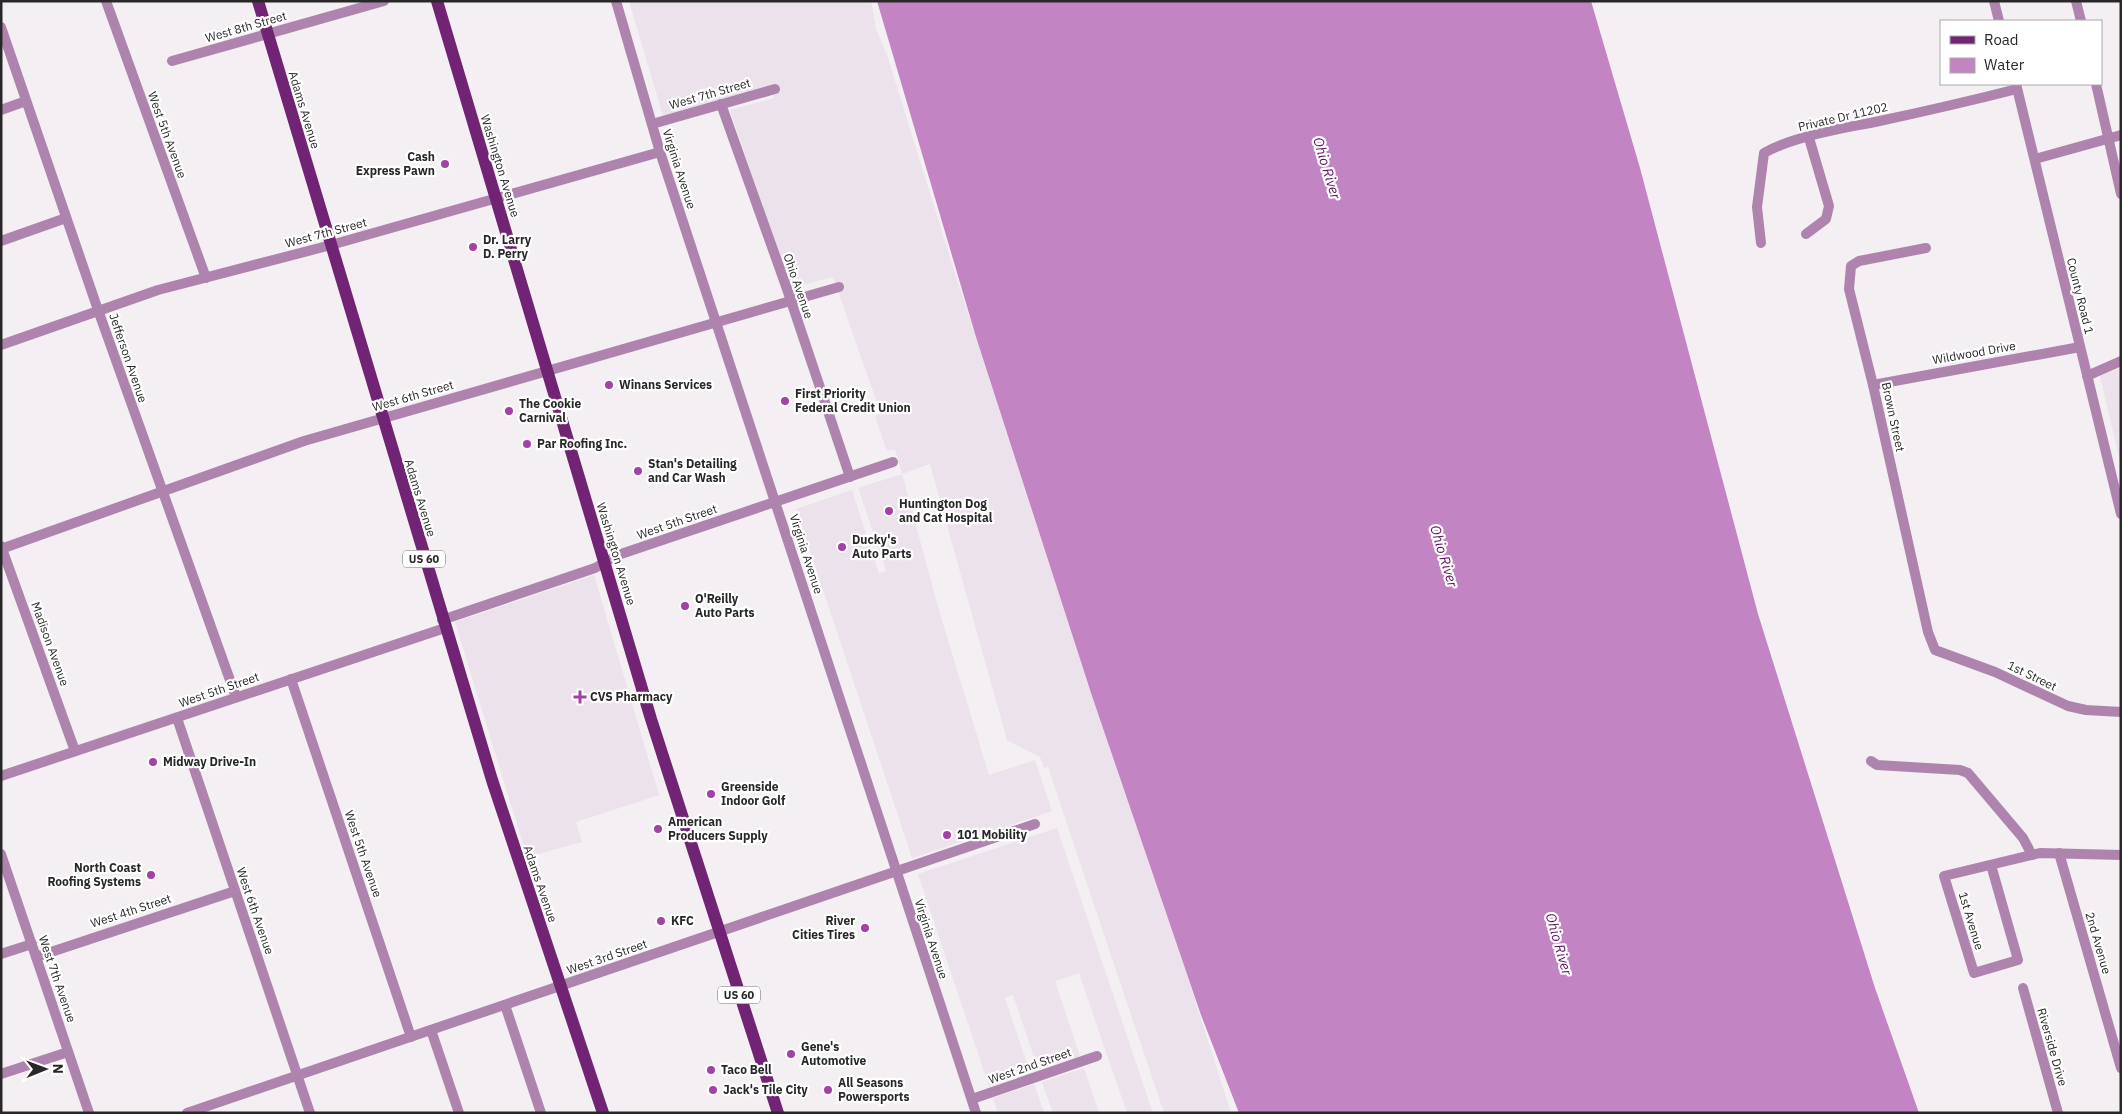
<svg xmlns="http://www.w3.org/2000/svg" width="2122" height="1114" viewBox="0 0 2122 1114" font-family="'IBM Plex Sans',sans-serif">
<rect width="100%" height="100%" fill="#f3eff2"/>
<!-- built -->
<g fill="#ebe2eb">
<polygon points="629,1 871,1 876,29 887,55 953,267 1092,696 1182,959 1231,1113 1164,1113 1048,767 1044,768 1040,757 1007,740 930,464 902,474 938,607 989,775 1035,760 1052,811 912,858 796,509 852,490 879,573 886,571 858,488 902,474 895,449 887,451 875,416 881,414 833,277 790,288 730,110 774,98 770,86 663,116"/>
<polygon points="2121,368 2121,466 2100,376"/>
<polygon points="594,575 659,795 576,822 582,842 527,857 455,622"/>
<polygon points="1057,828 1153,1113 1127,1113 1079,973 1055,981 1080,1056 1038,1069 1013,995 1005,998 1030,1072 989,1086 918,874"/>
<polygon points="1084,1068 1099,1113 1053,1113 1042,1082"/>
<polygon points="1034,1084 1044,1113 998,1113 993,1098"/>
</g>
<!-- water -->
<polygon fill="#c284c2" points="877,1 1591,1 1640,168 1758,614 1875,988 1919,1113 1239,1113 1201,1015 1092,696 976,337"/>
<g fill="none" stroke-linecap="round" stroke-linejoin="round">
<!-- minor -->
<g stroke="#ae84ae" stroke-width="10">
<polyline points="106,1 206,278"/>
<polyline points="616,1 660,152 976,1113"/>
<polyline points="1994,1 1999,21"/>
<polyline points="2076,1 2081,21"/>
<polyline points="1,27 98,310 236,697"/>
<polyline points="172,61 384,1"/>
<polyline points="2016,84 2121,514"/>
<polyline points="2096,84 2121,194"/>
<polyline points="721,104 787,289 850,477"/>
<polyline points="1,110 26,101"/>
<polyline points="652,124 775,89"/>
<polyline points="2035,159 2121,135"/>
<polyline points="1806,234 1826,219 1829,206 1809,138"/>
<polyline points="1,241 66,218"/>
<path d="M1761 243 1757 207 1764 153C1794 136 1840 129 1875 122 1922 112 1970 101 2017 89"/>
<polyline points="1926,248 1859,261 1851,266 1849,289 1873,385 1928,632 1935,650 1995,672 2068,706 2086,710 2121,712"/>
<polyline points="1,345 158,290 331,245 660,152"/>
<polyline points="2087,376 2121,361"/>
<polyline points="1873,385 2080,347"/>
<polyline points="1,546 75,751"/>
<polyline points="1,549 304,441 839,287"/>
<polyline points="442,620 595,568 618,555 893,462"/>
<polyline points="291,679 411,1037"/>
<polyline points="177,718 310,1113"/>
<polyline points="1871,761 1877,765 1960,770 1968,773 2023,838 2032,855"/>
<polyline points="1,776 445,628"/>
<polyline points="2059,853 2121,1068"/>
<polyline points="1,854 89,1113"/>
<polyline points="1991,865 2018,960 1974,973 1944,876 2040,853 2121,855"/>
<polyline points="1,954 32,944"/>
<polyline points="36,957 235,891"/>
<polyline points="2023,988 2058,1113"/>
<polyline points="505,1005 541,1113"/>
<polyline points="431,1030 459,1113"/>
<polyline points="1,1074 68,1052"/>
<polyline points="972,1099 1097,1056"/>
<polyline points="187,1113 1035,824"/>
</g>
<!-- major -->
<g stroke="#712473" stroke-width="12">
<polyline points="258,1 492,780 603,1113"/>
<polyline points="437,1 651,719 778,1113"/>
</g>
</g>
<!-- markers -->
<g fill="#a441a7" stroke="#fff" stroke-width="2">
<circle cx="445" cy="164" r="5"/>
<circle cx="473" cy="247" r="5"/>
<circle cx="609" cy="385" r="5"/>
<circle cx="785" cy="401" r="5"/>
<circle cx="509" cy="411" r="5"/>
<circle cx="527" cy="444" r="5"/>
<circle cx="638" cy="471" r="5"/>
<circle cx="889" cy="511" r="5"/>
<circle cx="842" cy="547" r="5"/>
<circle cx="685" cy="606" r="5"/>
<path d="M577.5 689.5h5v5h5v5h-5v5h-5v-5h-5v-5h5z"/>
<circle cx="153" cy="762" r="5"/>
<circle cx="711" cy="794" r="5"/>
<circle cx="658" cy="829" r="5"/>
<circle cx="947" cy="835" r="5"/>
<circle cx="151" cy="875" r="5"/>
<circle cx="661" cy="921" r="5"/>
<circle cx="865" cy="928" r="5"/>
<circle cx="791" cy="1054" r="5"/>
<circle cx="711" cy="1070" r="5"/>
<circle cx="713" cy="1090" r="5"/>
<circle cx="828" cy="1090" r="5"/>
</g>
<g text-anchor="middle" stroke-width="4.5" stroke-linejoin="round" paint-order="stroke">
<!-- shield labels -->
<g fill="#fff" stroke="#696869" stroke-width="1">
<rect x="403" y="550.5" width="42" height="17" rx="4"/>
<rect x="718" y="986.5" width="42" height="17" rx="4"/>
</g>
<g font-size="11" font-weight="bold" fill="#292829">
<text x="424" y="563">US 60</text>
<text x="739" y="999">US 60</text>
</g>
<!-- street labels -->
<g font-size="12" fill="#292829" stroke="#fff">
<text transform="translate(246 27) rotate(-16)" y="4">West 8th Street</text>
<text transform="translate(710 94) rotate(-16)" y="4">West 7th Street</text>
<text transform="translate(304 110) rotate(73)" y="4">Adams Avenue</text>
<text transform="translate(1843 117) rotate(-13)" y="4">Private Dr 11202</text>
<text transform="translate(167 135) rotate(70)" y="4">West 5th Avenue</text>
<text transform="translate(500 166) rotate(73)" y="4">Washington Avenue</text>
<text transform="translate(679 169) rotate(72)" y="4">Virginia Avenue</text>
<text transform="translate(326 233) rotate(-15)" y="4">West 7th Street</text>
<text transform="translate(798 286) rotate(71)" y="4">Ohio Avenue</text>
<text transform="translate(2080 296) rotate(76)" y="4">County Road 1</text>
<text transform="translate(1974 353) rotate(-10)" y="4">Wildwood Drive</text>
<text transform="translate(128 358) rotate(71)" y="4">Jefferson Avenue</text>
<text transform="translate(413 396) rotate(-16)" y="4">West 6th Street</text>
<text transform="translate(1893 417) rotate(78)" y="4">Brown Street</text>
<text transform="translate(420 498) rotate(73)" y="4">Adams Avenue</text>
<text transform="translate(677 522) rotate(-19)" y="4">West 5th Street</text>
<text transform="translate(616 554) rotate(73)" y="4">Washington Avenue</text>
<text transform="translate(806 554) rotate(72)" y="4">Virginia Avenue</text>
<text transform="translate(50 644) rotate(70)" y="4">Madison Avenue</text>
<text transform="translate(2032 676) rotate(26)" y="4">1st Street</text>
<text transform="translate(219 690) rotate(-19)" y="4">West 5th Street</text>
<text transform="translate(363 854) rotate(71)" y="4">West 5th Avenue</text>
<text transform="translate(540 884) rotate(71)" y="4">Adams Avenue</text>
<text transform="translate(131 911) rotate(-18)" y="4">West 4th Street</text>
<text transform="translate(255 911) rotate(71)" y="4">West 6th Avenue</text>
<text transform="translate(1971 921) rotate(73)" y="4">1st Avenue</text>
<text transform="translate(931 939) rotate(72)" y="4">Virginia Avenue</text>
<text transform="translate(2098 943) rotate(74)" y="4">2nd Avenue</text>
<text transform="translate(607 957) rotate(-19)" y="4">West 3rd Street</text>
<text transform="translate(57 979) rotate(71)" y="4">West 7th Avenue</text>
<text transform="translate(2052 1047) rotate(74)" y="4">Riverside Drive</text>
<text transform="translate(1030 1066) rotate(-19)" y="4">West 2nd Street</text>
</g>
<!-- poi labels -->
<g font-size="12" font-weight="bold" fill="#292829" stroke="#fff" text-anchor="start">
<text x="435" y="161" text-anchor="end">Cash<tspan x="435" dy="14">Express Pawn</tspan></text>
<text x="483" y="244">Dr. Larry<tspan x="483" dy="14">D. Perry</tspan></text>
<text x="619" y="389">Winans Services</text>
<text x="795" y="398">First Priority<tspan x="795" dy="14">Federal Credit Union</tspan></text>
<text x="519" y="408">The Cookie<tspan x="519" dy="14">Carnival</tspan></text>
<text x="537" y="448">Par Roofing Inc.</text>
<text x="648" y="468">Stan's Detailing<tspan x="648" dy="14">and Car Wash</tspan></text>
<text x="899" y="508">Huntington Dog<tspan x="899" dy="14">and Cat Hospital</tspan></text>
<text x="852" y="544">Ducky's<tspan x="852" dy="14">Auto Parts</tspan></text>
<text x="695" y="603">O'Reilly<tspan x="695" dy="14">Auto Parts</tspan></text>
<text x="590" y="701">CVS Pharmacy</text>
<text x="163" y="766">Midway Drive-In</text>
<text x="721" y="791">Greenside<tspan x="721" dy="14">Indoor Golf</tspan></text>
<text x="668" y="826">American<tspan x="668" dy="14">Producers Supply</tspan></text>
<text x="957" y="839">101 Mobility</text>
<text x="141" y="872" text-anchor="end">North Coast<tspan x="141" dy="14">Roofing Systems</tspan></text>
<text x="671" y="925">KFC</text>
<text x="855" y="925" text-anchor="end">River<tspan x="855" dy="14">Cities Tires</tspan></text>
<text x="801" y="1051">Gene's<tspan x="801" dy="14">Automotive</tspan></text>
<text x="721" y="1074">Taco Bell</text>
<text x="838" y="1087">All Seasons<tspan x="838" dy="14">Powersports</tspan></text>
<text x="723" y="1094">Jack's Tile City</text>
</g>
<!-- water labels -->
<g font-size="14" font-style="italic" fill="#5e1261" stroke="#fff">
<text transform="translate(1327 168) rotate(73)" y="5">Ohio River</text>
<text transform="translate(1444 556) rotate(73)" y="5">Ohio River</text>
<text transform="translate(1559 944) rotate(74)" y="5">Ohio River</text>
</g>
</g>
<!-- border -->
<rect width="2122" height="1114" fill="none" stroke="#292829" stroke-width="5"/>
<!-- legend -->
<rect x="1940" y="20" width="162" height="65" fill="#ffffff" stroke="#a9a9a9"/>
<rect x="1950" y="36" width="25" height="8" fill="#712473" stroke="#a9a9a9"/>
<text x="1984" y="45" font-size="15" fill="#292829">Road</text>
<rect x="1950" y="58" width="25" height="15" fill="#c284c2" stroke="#a9a9a9"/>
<text x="1984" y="70" font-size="15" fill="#292829">Water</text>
<!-- north arrow -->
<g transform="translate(45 1069) rotate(89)" stroke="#ffffff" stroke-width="4" paint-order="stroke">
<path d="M0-4L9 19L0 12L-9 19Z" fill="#292829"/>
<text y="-8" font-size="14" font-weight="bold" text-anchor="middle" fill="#292829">N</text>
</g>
</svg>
